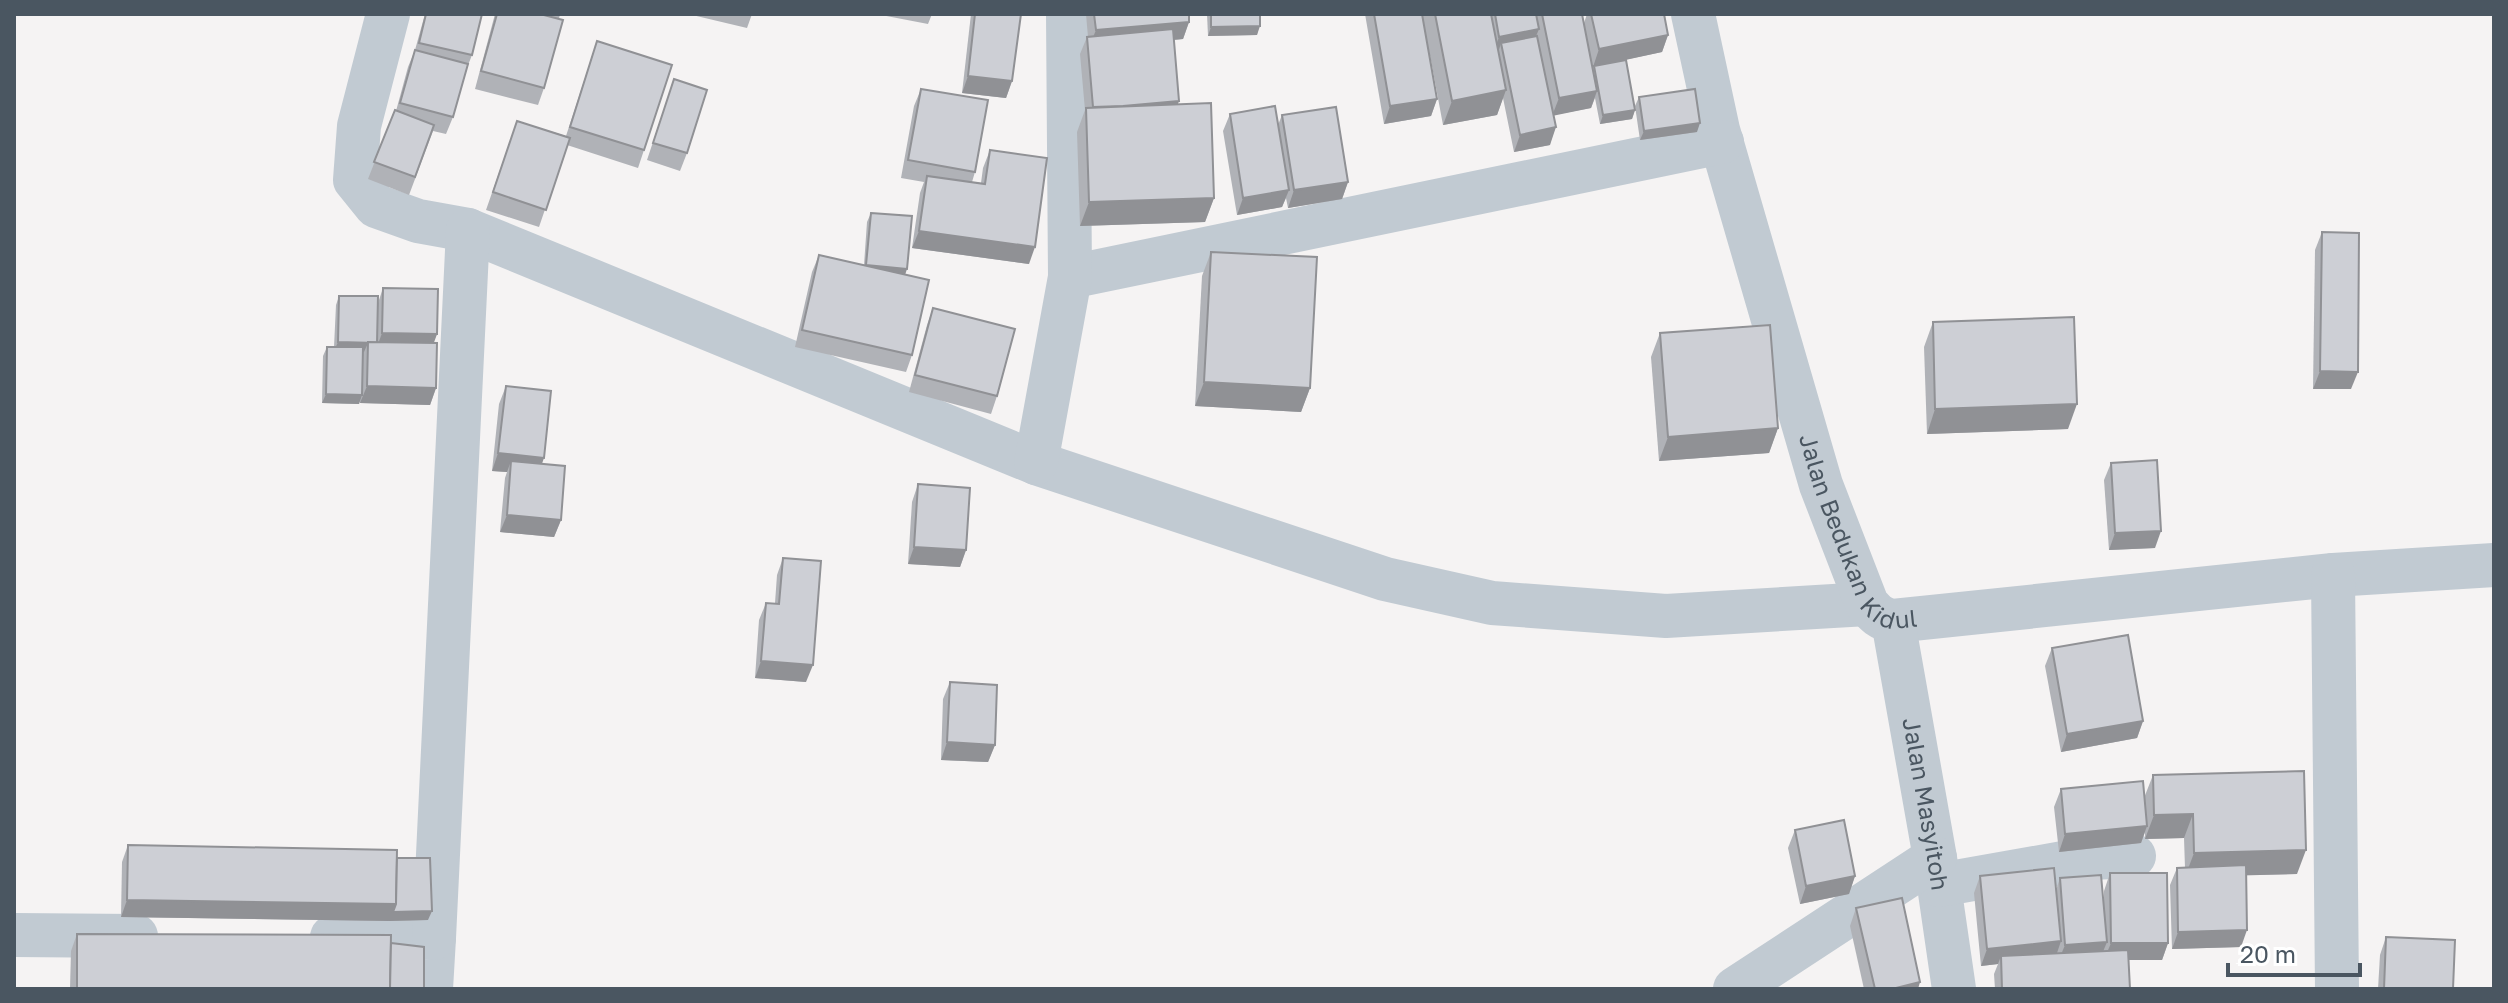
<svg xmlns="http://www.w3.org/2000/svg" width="2508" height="1003" viewBox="0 0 2508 1003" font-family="'Golos Text',sans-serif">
<rect width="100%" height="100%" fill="#f5f3f3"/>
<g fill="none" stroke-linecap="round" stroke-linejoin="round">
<!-- minor -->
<g stroke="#c1cad2" stroke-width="44">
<polyline points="388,14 359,126 355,180 376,206 418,221 468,230 1036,463 1385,579 1492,603 1666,616 1867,604"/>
<path id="s1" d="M1693 14 1718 130 1821 485 1867 604C1875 613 1880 619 1893 621L2333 575 2494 565"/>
<polyline points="1070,277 1722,142"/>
<polyline points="1036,463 1070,277 1068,14"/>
<polyline points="2333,575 2337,989"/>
<path id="s2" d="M1893 621 1935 858 1954 989"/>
<polyline points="1939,885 2091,858 2134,856"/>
<polyline points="14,935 136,936"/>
<polyline points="332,937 434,938 431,989"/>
<polyline points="434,938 468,230"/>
<polyline points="1735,989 1935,858"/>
</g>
</g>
<!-- wall -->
<g fill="#b0b2b7">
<polygon points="425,14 482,14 472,55 465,73 453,117 446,134 433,131 409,195 368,179 395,110 396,111 408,67 415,50"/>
<polygon points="495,14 560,14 544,88 538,105 475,89"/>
<polygon points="688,14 752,14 747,28"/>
<polygon points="876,14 932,14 928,24"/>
<polygon points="971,14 1021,14 1012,81 1006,98 962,93"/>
<polygon points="1086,14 1189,14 1189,22 1183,39 1174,40 1178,104 1214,198 1205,222 1080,226 1077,132 1085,110 1080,54 1087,37 1088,37"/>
<polygon points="1207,14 1260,14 1257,35 1208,36"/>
<polygon points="1365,14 1582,14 1584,23 1587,14 1591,14 1668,35 1662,52 1600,65 1635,110 1632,119 1600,124 1595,98 1591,108 1553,115 1550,145 1514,152 1503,98 1497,115 1443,125 1429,50 1437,99 1431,116 1384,124"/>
<polygon points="597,41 644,150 638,168 567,145 539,227 486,210 517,121 566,136"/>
<polygon points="674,79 687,153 680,171 647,160"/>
<polygon points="921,89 975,172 972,182 981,183 983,168 990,150 1029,264 912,248 920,193 924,182 901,178 914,106"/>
<polygon points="1639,97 1697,132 1640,140 1635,106"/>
<polygon points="1230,114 1278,125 1282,115 1348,182 1342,199 1288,208 1286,198 1282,207 1237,215 1223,131"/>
<polygon points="871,213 905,274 912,355 906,372 795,347 812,272 819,255 864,265 867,222"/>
<polygon points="2322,232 2351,389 2313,389 2315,250"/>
<polygon points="1211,252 1310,388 1301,412 1195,406 1202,276"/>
<polygon points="383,288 437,334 433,343 436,388 430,405 360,403 360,400 359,404 322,403 323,356 327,347 334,347 336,305 339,296 378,303"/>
<polygon points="933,308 997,396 991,414 909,392 927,325"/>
<polygon points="1933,322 2068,429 1927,434 1924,347"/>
<polygon points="1660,333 1778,428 1769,453 1659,461 1651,357"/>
<polygon points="506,386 542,464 561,520 554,537 500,532 505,478 507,472 492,471 499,404"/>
<polygon points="2111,463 2155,548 2109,550 2104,480"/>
<polygon points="918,484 966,550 960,567 908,564 912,502"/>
<polygon points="783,558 806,682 755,678 759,620 766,603 775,603 777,575"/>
<polygon points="2052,648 2143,721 2137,738 2061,752 2045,666"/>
<polygon points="950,682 995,745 988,762 941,760 943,699"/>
<polygon points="2153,775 2297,874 2246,875 2241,947 2172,949 2170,885 2177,868 2185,868 2184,838 2145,839 2145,832 2141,843 2059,852 2054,807 2061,789 2144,798"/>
<polygon points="1795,830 1855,876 1849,894 1800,904 1788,848"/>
<polygon points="128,845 397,858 428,920 390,921 121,917 122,862"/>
<polygon points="2110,873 2168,943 2162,960 2128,960 2130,989 1995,989 1994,974 1998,964 1981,966 1974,893 1980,876 2056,890 2060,878 2104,905 2104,891"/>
<polygon points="1856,908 1918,989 1864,989 1850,926"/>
<polygon points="77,934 391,943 424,989 70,989 71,951"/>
<polygon points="2386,937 2453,989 2378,989 2380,955"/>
</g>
<!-- shaded-wall -->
<g fill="#909195">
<polygon points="1189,22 1183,39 1089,47 1096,30"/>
<polygon points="1260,26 1257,35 1208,36 1211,27"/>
<polygon points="1539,29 1532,46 1501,43 1498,53 1493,54 1499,37"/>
<polygon points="1668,35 1662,52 1593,67 1599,49"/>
<polygon points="968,76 1012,81 1006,98 962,93"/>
<polygon points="1506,90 1497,115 1443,125 1452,101"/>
<polygon points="1597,91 1591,108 1552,116 1559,98"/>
<polygon points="1437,99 1431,116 1384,124 1390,106"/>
<polygon points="1179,101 1173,118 1093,109"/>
<polygon points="1635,110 1632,119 1600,124 1603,115"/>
<polygon points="1700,123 1697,132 1640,140 1644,131"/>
<polygon points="1556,127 1550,145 1514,152 1520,135"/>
<polygon points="1348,182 1342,199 1288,208 1294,190"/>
<polygon points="1289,190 1282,207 1237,215 1243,198"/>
<polygon points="1214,198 1205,222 1080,226 1089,202"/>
<polygon points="919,231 1035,247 1029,264 912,248"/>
<polygon points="866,265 907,269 904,278"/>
<polygon points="382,333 437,334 431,351 376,350"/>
<polygon points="338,342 368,343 364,352 334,351"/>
<polygon points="2320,371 2358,372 2351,389 2313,389"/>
<polygon points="1204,382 1310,388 1301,412 1195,406"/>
<polygon points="367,386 436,388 430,405 360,403"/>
<polygon points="326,394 362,395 359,404 322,403"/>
<polygon points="2077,404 2068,429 1927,434 1935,409"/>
<polygon points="1778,428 1769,453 1659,461 1668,437"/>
<polygon points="498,453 544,458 538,475 511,461 507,472 492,471"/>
<polygon points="507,515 561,520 554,537 500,532"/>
<polygon points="2161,531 2155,548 2109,550 2115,533"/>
<polygon points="914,547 966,550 960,567 908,564"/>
<polygon points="761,661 813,665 806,682 755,678"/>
<polygon points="2143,721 2137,738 2061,752 2067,734"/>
<polygon points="947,742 995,745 988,762 941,760"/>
<polygon points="2193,814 2184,838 2145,839 2154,815"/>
<polygon points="2147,826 2141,843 2059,852 2065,834"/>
<polygon points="2306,850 2297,874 2185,877 2194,853"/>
<polygon points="1855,876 1849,894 1800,904 1806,886"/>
<polygon points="127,900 396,904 432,911 428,920 390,921 121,917"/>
<polygon points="2247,930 2241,947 2172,949 2178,932"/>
<polygon points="2061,941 2055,959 2001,956 1998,964 1981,966 1987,949"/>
<polygon points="2107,942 2100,959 2058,962 2065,945"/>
<polygon points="2111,943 2168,943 2162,960 2104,960"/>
<polygon points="1920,982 1918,989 1892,989"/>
</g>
<!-- building -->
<g fill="#cdcfd5" stroke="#909195" stroke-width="2">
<polygon points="426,14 482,14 472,55 419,43"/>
<polygon points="497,14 540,14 563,20 544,88 481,71"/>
<polygon points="975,14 1021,14 1012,81 968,76"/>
<polygon points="1094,14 1189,14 1189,22 1096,30"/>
<polygon points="1211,14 1260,14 1260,26 1211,27"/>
<polygon points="1374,14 1422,14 1437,99 1390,106"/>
<polygon points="1435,14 1491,14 1506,90 1452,101"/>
<polygon points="1495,14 1536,14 1539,29 1499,37"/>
<polygon points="1542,14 1582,14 1597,91 1559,98"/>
<polygon points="1591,14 1664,14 1668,35 1599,49"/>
<polygon points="1173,29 1179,101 1123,106 1093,107 1087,37"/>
<polygon points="1537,36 1556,127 1520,135 1501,43"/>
<polygon points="597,41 672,65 644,150 570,127"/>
<polygon points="415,50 468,64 453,117 400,103"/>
<polygon points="1626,60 1635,110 1603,115 1594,66"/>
<polygon points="674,79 707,90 687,153 653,143"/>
<polygon points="921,89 988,100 975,172 908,160"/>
<polygon points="1695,89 1700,123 1644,131 1639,97"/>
<polygon points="1211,103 1214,198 1089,202 1086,108"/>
<polygon points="1275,106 1289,190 1243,198 1230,114"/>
<polygon points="1336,107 1348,182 1294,190 1282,115"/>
<polygon points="395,110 434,125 415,177 374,162"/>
<polygon points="517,121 570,138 546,210 493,192"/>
<polygon points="990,150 1047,158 1035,247 919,231 927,176 985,184"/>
<polygon points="871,213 912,216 907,269 866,265"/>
<polygon points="2322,232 2359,233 2358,372 2320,371"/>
<polygon points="1211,252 1317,257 1310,388 1204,382"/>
<polygon points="819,255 929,280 912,355 802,330"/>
<polygon points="383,288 438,289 437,334 382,333"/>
<polygon points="339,296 378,296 377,343 338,342"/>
<polygon points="933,308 1015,329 997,396 915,375"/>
<polygon points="2074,317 2077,404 1935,409 1933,322"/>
<polygon points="1770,325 1778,428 1668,437 1660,333"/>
<polygon points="368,342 437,343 436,388 367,386"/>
<polygon points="327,347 363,347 362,395 326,394"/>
<polygon points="506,386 551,391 544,458 498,453"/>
<polygon points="2157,460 2161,531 2115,533 2111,463"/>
<polygon points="511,461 565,466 561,520 507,515"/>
<polygon points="918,484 970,488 966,550 914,547"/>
<polygon points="783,558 821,561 813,665 761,661 766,603 779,604"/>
<polygon points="2128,635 2143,721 2067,734 2052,648"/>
<polygon points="950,682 997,685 995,745 947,742"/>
<polygon points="2304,771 2306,850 2194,853 2193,814 2154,815 2153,775"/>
<polygon points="2143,781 2147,826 2065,834 2061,789"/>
<polygon points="1844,820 1855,876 1806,886 1795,830"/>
<polygon points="128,845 397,850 396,904 127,900"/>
<polygon points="397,858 430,858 432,911 393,912 396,904"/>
<polygon points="2246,865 2247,930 2178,932 2177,868"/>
<polygon points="2054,868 2061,941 1987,949 1980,876"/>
<polygon points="2110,873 2167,873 2168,943 2111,943"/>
<polygon points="2101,875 2107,942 2065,945 2060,878"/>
<polygon points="1902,898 1920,982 1892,989 1875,989 1856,908"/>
<polygon points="77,934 391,935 390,989 77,989"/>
<polygon points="2386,937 2455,940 2453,989 2384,989"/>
<polygon points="391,943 424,947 424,989 390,989"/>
<polygon points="2128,950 2130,989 2002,989 2001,956"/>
</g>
<g text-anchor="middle" stroke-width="6" stroke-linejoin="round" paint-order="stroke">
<!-- street labels -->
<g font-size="24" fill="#4a5661" stroke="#fff">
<text dy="8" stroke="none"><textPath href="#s1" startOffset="554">Jalan Bedukan Kidul</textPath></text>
<text dy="8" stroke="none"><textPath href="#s2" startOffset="186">Jalan Masyitoh</textPath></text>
</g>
</g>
<!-- border -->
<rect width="2508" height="1003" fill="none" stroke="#4a5661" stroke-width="32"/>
<!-- scale -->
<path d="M2228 963v12h132v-12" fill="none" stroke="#4a5661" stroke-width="4"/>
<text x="2240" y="963" font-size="24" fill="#4a5661" stroke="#ffffff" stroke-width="6" paint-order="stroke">20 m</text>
</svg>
